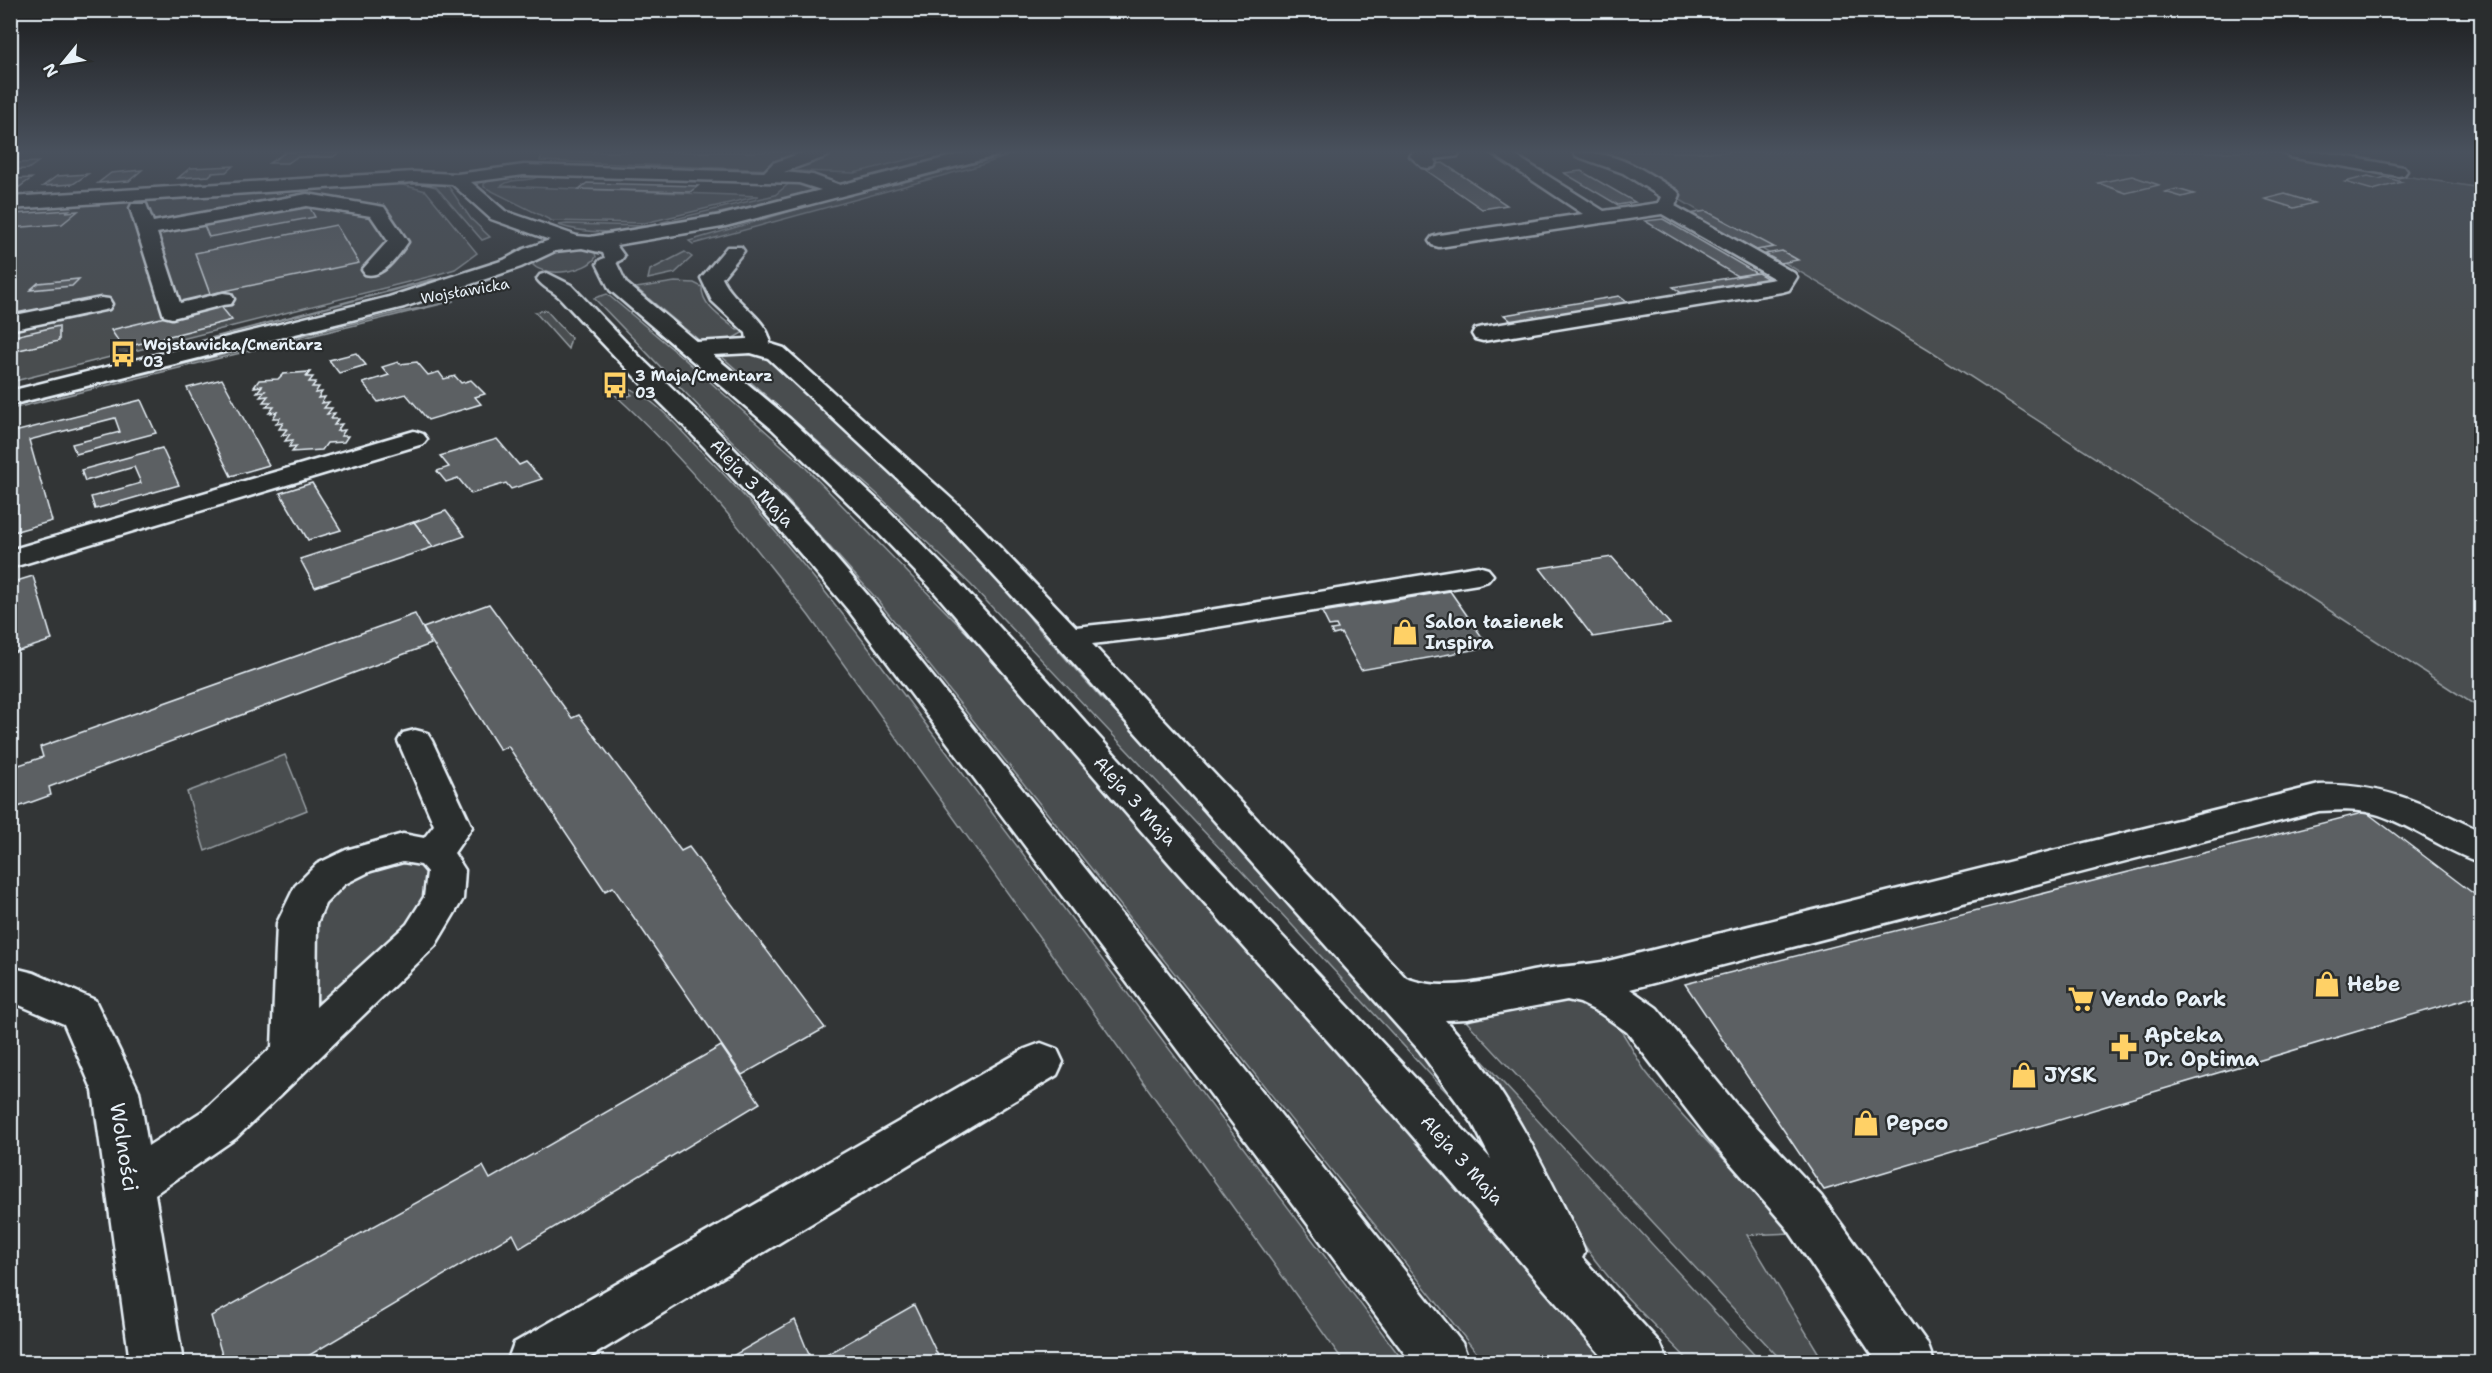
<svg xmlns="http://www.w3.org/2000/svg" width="2492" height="1373" viewBox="0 0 2492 1373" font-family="'Shantell Sans',sans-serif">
<rect width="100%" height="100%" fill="#323536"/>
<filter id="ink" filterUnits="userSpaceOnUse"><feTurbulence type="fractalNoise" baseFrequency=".0167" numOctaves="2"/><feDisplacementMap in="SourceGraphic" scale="12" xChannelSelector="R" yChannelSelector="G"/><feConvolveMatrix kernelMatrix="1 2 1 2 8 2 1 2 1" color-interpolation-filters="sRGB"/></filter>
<g filter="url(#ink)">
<!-- green -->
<g fill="#494d4f" stroke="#989fa4" stroke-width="1.5">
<polygon points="543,152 938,152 854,173 540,161"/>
<polygon points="1019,152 978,166 693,244 689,241 880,185 897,184"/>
<polygon points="1582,152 2275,152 2328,164 2481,188 2481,709 1928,349 1629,169"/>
<path d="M545 173C529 185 517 175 501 186L759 196 645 223 552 221 484 187V184L493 178Z"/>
<polygon points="411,181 438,183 449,187 471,219 490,237 482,240 436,187"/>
<polygon points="391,182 426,191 477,253 455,269 432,276 11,382 11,207"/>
<polygon points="791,182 807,185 815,190 774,202 665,224 662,222 775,195"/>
<path d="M567 224 645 226 651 227C620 233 588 235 558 225Z"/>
<path d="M583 249 595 253 596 257C587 272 546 278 533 265 541 249 568 249 583 249Z"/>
<polygon points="685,252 692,257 675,273 648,279 650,270"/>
<polygon points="432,279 437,279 192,343"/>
<path d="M675 282 694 283 702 287C701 306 724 319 737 330L745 329 746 331 728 341H700L636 288Z"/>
<polygon points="607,294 681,356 799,461 989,656 1228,925 1609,1362 1484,1362 875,597 763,473 594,298"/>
<polygon points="454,301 11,409 11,406 396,313"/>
<polygon points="546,310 571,338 568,349 535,312"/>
<polygon points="753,352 770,358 951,529 1008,589 1033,622 1101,698 1172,766 1398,1021 1488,1137 1279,911 971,585 876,493 720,355"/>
<path d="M631 389C657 401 677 427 697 447 783 532 855 629 927 726 1086 938 1245 1150 1404 1362H1344L809 616C749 538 687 460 614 394L620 392 625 397 632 395 627 390Z"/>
<polygon points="285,755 307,810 205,851 187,792"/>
<polygon points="397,860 429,866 424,910 327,1001 316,1000 319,906 352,876"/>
<path d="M1569 999C1582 1002 1595 1007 1606 1015 1624 1028 1633 1054 1646 1072 1690 1129 1745 1176 1790 1233L1747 1235 1824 1362H1783L1466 1021 1538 1002Z"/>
<path d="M1456 1032 1761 1362H1690C1656 1326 1610 1285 1583 1243 1539 1174 1506 1098 1456 1032Z"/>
</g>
<!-- building -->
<g fill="#5c6063" stroke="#e8f1f8" stroke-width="1.5">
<polygon points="286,152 340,152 333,157 297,157 288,163 269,163"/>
<polygon points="38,162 28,169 10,170 10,166 14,163"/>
<polygon points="1443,163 1507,205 1482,209 1420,166"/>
<polygon points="233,166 226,172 212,173 209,176 178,178 190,168"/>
<polygon points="142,170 129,181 98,183 111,173"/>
<polygon points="1581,171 1635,202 1618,205 1564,173"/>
<polygon points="88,174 73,184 43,186 57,176"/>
<polygon points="2132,176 2159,185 2126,193 2098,183"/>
<polygon points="2368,176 2379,179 2385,177 2402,182 2373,190 2345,182"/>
<polygon points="32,178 18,188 10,188 10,179"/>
<polygon points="587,183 698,186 690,192 579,189"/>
<polygon points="2177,189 2194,194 2182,197 2165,192"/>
<polygon points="2285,194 2314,203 2294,208 2265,199"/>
<polygon points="307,203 315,217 209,237 203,223"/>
<polygon points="69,210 66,212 78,211 62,224 10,228 10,216 14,214"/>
<polygon points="1706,211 1774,247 1756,250 1689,214"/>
<polygon points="1663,219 1756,273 1737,276 1645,221"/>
<polygon points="336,225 359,263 210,294 195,253"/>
<polygon points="1782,251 1798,260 1781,263 1765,254"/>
<polygon points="1758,273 1772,281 1686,296 1673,287"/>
<polygon points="79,279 72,286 30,290 38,283"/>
<polygon points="1619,296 1631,305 1516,325 1504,315"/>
<polygon points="219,304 232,320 123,348 111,330"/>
<polygon points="59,326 59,341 10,352 10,337"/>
<polygon points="356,353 366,365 339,373 329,360"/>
<polygon points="398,362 400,364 417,362 428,375 439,372 444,379 455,376 461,383 471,380 485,394 475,397 481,404 428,420 406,394 378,402 363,383 389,375 382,367"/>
<polygon points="310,372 306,377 313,377 309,382 316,382 312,387 319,387 315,393 322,392 318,398 325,397 321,403 329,402 324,408 332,408 327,414 335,413 331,419 338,419 334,425 342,424 337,431 345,430 341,436 348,436 344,442 327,443 322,450 292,452 297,446 289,447 293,440 285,441 290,434 282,435 287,429 279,429 283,423 276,424 280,418 273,418 277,412 269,413 274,407 266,407 271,402 263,402 268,396 260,397 265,391 257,392 262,386 254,387 259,380 278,379 283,374"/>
<polygon points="222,379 269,465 231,476 187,388"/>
<polygon points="141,400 156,433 76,454 72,444 120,432 115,418 29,440 52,521 10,533 10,433"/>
<polygon points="497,439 519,465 526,462 542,479 511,489 506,483 471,494 458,478 446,482 437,471 449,467 440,456"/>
<polygon points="162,448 179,485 95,509 91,497 141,483 134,467 85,481 81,470"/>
<polygon points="312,483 341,530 308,540 280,493"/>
<polygon points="446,511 465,536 433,547 414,522"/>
<polygon points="414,522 433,547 315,587 300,559"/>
<polygon points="1612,557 1670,624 1593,637 1540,568"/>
<polygon points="33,576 52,640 10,654 10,583"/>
<polygon points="1450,591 1489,647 1361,670 1341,633 1333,635 1331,630 1338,629 1336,625 1329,626 1322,612"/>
<polygon points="489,604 572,718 579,715 681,851 689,847 825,1028 742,1075 613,887 605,891 508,746 500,750 423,628"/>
<polygon points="415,614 431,644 49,787 51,795 10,810 10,768 43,757 40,747"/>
<polygon points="2366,812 2482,900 2482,1001 2476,996 1824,1190 1685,984"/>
<polygon points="721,1046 760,1103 520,1248 513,1234 298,1362 224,1362 211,1316 483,1166 490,1179"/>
<polygon points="914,1305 941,1362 814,1362"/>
<polygon points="795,1320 812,1362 722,1362"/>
</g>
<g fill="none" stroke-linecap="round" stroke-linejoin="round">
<!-- minor casing -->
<g stroke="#e8f1f8" stroke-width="5">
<g id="minor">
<path d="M804 152H830L828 156 784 172 813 175 840 185 968 152H998L996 156 722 227 616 245 624 256 621 260 616 262 626 283 697 342 747 339 746 333 712 301 701 278 727 247H741L744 251 722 278C734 303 765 317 770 340L768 343 784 348 966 512 1076 627 1161 618 1478 566 1488 569 1493 575 1488 581 1478 584 1161 636 1092 644 1406 978C1451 995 1497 977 1543 969 1565 966 1586 965 1608 961L2319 785C2383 783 2426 805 2482 832V863C2446 852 2415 827 2379 815 2360 809 2339 810 2319 811L1630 989 1657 1008 1739 1108 1821 1196 1927 1343 1934 1362H1877L1787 1228 1707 1136 1627 1032 1600 1013 1580 1003 1567 1000 1467 1019 1445 1020C1504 1083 1540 1159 1578 1235L1585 1252 1582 1258 1660 1343 1668 1362H1607L1409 1132 1170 864 930 587 865 519 772 429 610 290 597 264 600 260 605 258 603 253 582 248 555 251 521 267 404 307 10 405V391L389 297 504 260 524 249 550 240 491 219 452 184 414 182 10 209V197L414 172 457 174 524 165 764 172 773 163ZM524 175 799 183 821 190 722 215 590 237 577 236 505 211 471 182ZM751 353 768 358 946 524 1044 630 1419 1050 1473 1124 1491 1159 1196 844 952 575 885 507 790 419 713 355Z"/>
<polygon points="1413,152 1460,152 1458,156 1434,159 1437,163 1434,167 1428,168 1422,167 1410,156"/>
<path d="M1490 152H1510L1604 211 1658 203 1661 197 1623 173 1576 156 1574 152C1619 152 1640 168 1677 191L1680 195 1675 206 1794 273 1797 277 1789 290 1782 292 1483 341 1475 339 1472 334 1475 329 1483 327 1775 279 1662 214 1439 247 1432 245 1429 241 1432 237 1439 235 1583 214Z"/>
<polygon points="2282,152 2322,152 2398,166 2404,167 2407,171 2404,175 2398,176 2290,157"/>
<path d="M307 194 384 207 408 242C398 256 383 279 365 274L362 270 388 241 371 216 307 206 157 233 180 303 223 293 231 294 234 299 231 304 223 305 172 318 164 316 130 208 132 204H146L153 222Z"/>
<path d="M547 273 571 285 642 359 712 426 808 526 871 599 1462 1343 1469 1362H1411L849 611C793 544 735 477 672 414 634 377 597 338 561 299 554 291 543 288 537 279L540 275Z"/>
<polygon points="101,298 109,299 112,304 109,309 10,330 10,316"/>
<polygon points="414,431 423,434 427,439 423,444 10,568 10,550"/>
<path d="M415 730 427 733 432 741 472 827 454 853 465 870 463 899 435 946 236 1138 155 1194 183 1362H130L93 1091 64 1024 10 1001V967L34 973 95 1000 139 1091 148 1146 204 1110 272 1047 277 923 295 886 317 864 346 850 403 834 424 838 434 825 398 741 403 733ZM403 862 421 865 427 872 424 897 407 924 316 1007 317 923 325 904 345 884 371 871Z"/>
<polygon points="1041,1043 1057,1049 1063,1062 1057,1075 582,1362 507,1362 514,1343 1025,1049"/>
</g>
</g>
<!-- minor -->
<use href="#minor" fill="#2a2d2e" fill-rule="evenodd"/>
</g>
</g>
<!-- sky -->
<linearGradient id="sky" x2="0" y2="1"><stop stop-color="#1c1d1e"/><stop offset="0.44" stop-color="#49515d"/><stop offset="1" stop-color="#49515d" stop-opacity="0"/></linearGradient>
<rect width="2492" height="345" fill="url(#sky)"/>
<!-- icons -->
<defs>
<g id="bus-bare" transform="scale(2.07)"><path d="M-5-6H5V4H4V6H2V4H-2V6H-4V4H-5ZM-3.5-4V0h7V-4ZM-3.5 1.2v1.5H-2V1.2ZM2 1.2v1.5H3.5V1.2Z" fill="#ffd166" stroke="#2a2d2e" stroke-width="2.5" paint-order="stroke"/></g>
<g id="shop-bare" transform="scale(2.07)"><path d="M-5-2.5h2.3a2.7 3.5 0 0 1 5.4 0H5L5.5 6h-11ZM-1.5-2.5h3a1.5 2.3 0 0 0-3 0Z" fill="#ffd166" stroke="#2a2d2e" stroke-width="2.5" paint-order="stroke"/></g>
<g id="supermarket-bare" transform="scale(2.07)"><path d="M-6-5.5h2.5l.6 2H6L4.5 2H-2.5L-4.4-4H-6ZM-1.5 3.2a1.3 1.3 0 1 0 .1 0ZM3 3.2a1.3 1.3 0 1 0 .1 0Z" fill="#ffd166" stroke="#2a2d2e" stroke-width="2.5" paint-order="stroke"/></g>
<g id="pharmacy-bare" transform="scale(2.07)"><path d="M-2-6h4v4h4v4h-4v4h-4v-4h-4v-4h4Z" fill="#ffd166" stroke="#2a2d2e" stroke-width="2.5" paint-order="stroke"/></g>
</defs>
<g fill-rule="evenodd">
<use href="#bus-bare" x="123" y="354"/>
<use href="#bus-bare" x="615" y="385"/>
<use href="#shop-bare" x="1405" y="632"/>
<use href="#shop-bare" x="2327" y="984"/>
<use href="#supermarket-bare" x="2081" y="999"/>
<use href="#pharmacy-bare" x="2124" y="1047"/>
<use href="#shop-bare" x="2024" y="1075"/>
<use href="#shop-bare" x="1866" y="1123"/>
</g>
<g text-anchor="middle" stroke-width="4.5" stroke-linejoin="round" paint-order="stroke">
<!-- far-street labels -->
<g font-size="15" fill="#e8f1f8" stroke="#2a2d2e">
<text transform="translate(465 291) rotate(-10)" y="5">Wojsławicka</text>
</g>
<!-- far-poi labels -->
<g font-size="15" font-weight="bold" fill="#e8f1f8" stroke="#2a2d2e" text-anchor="start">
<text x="143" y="350">Wojsławicka/Cmentarz<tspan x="143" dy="17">03</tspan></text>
<text x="635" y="381">3 Maja/Cmentarz<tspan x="635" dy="17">03</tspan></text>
</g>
<!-- street labels -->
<g font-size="18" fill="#e8f1f8" stroke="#2a2d2e">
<text transform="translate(752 483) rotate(47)" y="6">Aleja 3 Maja</text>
<text transform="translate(1135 801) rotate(48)" y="6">Aleja 3 Maja</text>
<text transform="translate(1462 1160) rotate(48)" y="6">Aleja 3 Maja</text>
</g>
<!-- poi labels -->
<g font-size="18" font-weight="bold" fill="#e8f1f8" stroke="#2a2d2e" text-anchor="start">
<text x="1425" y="628">Salon łazienek<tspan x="1425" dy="21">Inspira</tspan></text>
</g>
<!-- near-poi labels -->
<g font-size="21" font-weight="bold" fill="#e8f1f8" stroke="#2a2d2e" text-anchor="start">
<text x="2347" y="991">Hebe</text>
<text x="2101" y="1006">Vendo Park</text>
<text x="2144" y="1042">Apteka<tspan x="2144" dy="24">Dr. Optima</tspan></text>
<text x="2044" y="1082">JYSK</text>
<text x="1886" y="1130">Pepco</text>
</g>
<!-- near-street labels -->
<g font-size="21" fill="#e8f1f8" stroke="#2a2d2e">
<text transform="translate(124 1147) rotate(81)" y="7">Wolności</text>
</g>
</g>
<!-- margin -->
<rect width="2492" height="1373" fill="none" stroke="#2a2d2e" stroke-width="36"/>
<rect x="18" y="18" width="2456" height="1337" fill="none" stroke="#e8f1f8" stroke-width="2" filter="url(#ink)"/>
<!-- north arrow -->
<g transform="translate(63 63) rotate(240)" stroke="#2a2d2e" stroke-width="4.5" paint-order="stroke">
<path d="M0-4.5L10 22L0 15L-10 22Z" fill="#e8f1f8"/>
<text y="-9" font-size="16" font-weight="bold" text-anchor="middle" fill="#e8f1f8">N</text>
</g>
</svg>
